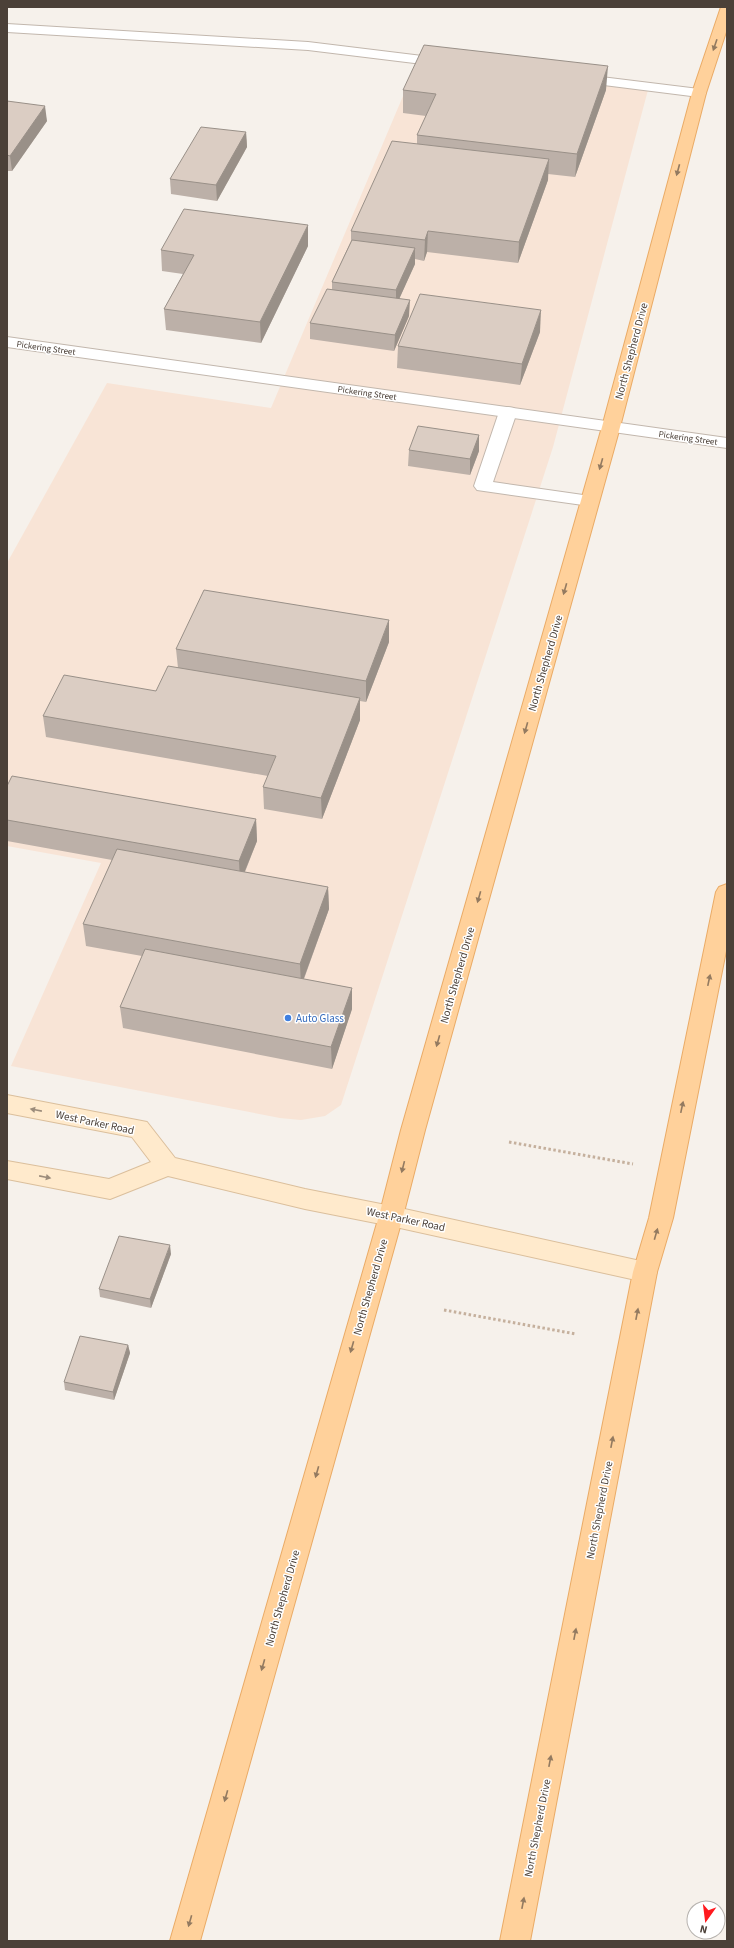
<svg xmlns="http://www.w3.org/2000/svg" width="734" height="1948" viewBox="0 0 734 1948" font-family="'Source Sans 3',sans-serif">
<rect width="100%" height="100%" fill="#f6f1eb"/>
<!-- commercial -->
<polygon fill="#f8e4d6" points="417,63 648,90 553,447 341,1105 325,1116 301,1120 280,1118 11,1066 101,863 7,846 7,563 107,383 271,408"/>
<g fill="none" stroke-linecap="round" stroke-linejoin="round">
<!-- service casing -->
<g stroke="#c2b7ad" stroke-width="2">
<g id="service">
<polygon points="7,24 308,42 447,59 452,60 454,63 452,66 447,67 308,50 7,32"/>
<polygon points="577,74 699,89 704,90 706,93 704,96 699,97 572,81 570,78 572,75"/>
<polygon points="508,407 514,408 517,412 493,482 590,496 596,497 599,501 596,505 590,506 477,490 474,486 499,412 502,408"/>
</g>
</g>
<!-- minor casing -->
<g stroke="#c2b7ad" stroke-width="2">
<polygon id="minor" points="7,337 727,438 727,448 7,347"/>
</g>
<!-- secondary casing -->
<g stroke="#dbbf9c" stroke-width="2">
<polygon id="secondary" points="7,1095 147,1122 175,1158 305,1189 391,1206 645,1262 654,1265 657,1272 654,1279 645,1282 391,1226 305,1209 168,1176 110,1199 7,1179 7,1161 109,1179 151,1162 132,1137 7,1113"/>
</g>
<!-- primary casing -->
<g stroke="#eaab66" stroke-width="2">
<g id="primary">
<polygon points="721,7 727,7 727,29 706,93 620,427 425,1130 403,1216 200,1941 170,1941 379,1216 401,1130 602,427 692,93"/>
<polygon points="727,884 727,946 673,1218 657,1272 530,1941 500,1941 633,1272 649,1218 716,892 719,887"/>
</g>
</g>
<!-- path -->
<g stroke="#c5b09d" stroke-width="3" stroke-dasharray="2.5 2.5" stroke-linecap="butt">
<polyline points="509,1142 633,1164"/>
<polyline points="444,1310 576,1334"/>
</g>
<!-- service -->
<use href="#service" fill="#fff" fill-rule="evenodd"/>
<!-- minor -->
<use href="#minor" fill="#fff" fill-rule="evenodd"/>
<!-- secondary -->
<use href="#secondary" fill="#ffeacc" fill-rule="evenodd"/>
<!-- primary -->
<use href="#primary" fill="#ffd19b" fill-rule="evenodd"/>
</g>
<!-- wall -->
<g fill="#bcb0a8">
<polygon points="403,90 606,90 575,177 548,174 548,180 518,263 427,252 424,261 415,259 415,264 399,299 409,316 394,351 310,339 310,323 332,290 332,282 351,241 351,231 417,144 417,135 426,116 403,113"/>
<polygon points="7,101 47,121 12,171 7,171"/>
<polygon points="246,132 247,147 217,201 171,194 170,179"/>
<polygon points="308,225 308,246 261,343 166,330 164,309 183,274 162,271 161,250"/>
<polygon points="540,332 520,385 397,368 398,346"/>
<polygon points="479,435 479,451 470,475 408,466 409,450"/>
<polygon points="389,642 366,702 360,701 360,720 322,819 264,809 263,787 268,776 46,737 43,716 156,691 178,668 176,649"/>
<polygon points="7,786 256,819 257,841 245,872 328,887 329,909 304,979 352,988 352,1009 332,1069 123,1028 120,1007 142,956 86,946 83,924 112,860 7,841"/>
<polygon points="171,1254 151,1308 100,1297 99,1289"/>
<polygon points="128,1345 130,1353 114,1400 65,1390 64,1382"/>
</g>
<!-- shaded-wall -->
<g fill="#999088">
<polygon points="608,66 606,90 575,177 577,154"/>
<polygon points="45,106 47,121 12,171 10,156"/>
<polygon points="246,132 247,147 217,201 216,185"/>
<polygon points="549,159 548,180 518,263 519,242"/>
<polygon points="308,225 308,246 261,343 260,322"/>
<polygon points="428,231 427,252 424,261 425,240"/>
<polygon points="415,248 415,264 396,306 396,290"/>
<polygon points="410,300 409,316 394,351 395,335"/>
<polygon points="541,310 540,332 520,385 522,364"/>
<polygon points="479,435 479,451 470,475 470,459"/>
<polygon points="389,620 389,642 366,702 366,681"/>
<polygon points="360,698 360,720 322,819 321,798"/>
<polygon points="256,819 257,841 240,883 239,861"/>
<polygon points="328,887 329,909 301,986 300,964"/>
<polygon points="352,988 352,1009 332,1069 331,1047"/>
<polygon points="170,1245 171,1254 151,1308 150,1299"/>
<polygon points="128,1345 130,1353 114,1400 113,1392"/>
</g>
<!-- building -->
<g fill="#dbcdc3" stroke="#999088">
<polygon points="424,45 608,66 577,154 417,135 436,94 403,90"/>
<polygon points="7,101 45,106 10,156 7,155"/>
<polygon points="201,127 246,132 216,185 170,179"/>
<polygon points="392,141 549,159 519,242 428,231 425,240 351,231"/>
<polygon points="184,209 308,225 260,322 164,309 194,255 161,250"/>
<polygon points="352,240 415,248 396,290 332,282"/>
<polygon points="327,289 410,300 395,335 310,323"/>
<polygon points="420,294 541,310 522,364 398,346"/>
<polygon points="418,426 479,435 470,459 409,450"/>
<polygon points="204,590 389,620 366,681 176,649"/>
<polygon points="168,666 360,698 321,798 263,787 276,756 43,716 64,675 156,691"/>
<polygon points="12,776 256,819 239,861 7,820 7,786"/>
<polygon points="117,849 328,887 300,964 83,924"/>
<polygon points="145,949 352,988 331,1047 120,1007"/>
<polygon points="119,1236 170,1245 150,1299 99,1289"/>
<polygon points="80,1336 128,1345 113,1392 64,1382"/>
</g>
<!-- one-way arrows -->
<defs><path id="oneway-solid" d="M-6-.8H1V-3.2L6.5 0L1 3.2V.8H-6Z"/></defs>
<g fill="#937a60">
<use href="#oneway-solid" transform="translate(715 45) rotate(109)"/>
<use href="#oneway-solid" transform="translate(678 170) rotate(105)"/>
<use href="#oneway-solid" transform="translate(601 464) rotate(106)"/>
<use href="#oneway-solid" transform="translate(565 589) rotate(106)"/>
<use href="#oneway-solid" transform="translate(526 728) rotate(106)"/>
<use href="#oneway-solid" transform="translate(479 897) rotate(106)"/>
<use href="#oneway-solid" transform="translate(709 980) rotate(-78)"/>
<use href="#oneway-solid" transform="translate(438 1041) rotate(106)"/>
<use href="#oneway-solid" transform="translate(682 1107) rotate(-78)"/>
<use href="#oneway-solid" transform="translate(403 1167) rotate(104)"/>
<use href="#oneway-solid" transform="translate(656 1234) rotate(-74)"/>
<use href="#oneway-solid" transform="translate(637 1314) rotate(-79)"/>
<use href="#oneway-solid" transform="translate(352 1347) rotate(106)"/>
<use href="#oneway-solid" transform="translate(612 1442) rotate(-79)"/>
<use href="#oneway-solid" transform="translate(317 1472) rotate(106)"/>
<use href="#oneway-solid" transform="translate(575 1634) rotate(-79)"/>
<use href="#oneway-solid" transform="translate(263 1665) rotate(106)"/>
<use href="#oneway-solid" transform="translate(550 1761) rotate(-79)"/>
<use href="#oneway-solid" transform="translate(226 1796) rotate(106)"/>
<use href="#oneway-solid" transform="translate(523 1903) rotate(-79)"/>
<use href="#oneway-solid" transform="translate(190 1921) rotate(106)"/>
</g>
<g fill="#9c8c7b">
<use href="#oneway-solid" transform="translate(36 1110) rotate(-169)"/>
<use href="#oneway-solid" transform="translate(45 1177) rotate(11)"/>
</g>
<!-- markers -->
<circle fill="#3f7fe0" stroke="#fff" stroke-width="1.5" cx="288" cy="1018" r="4"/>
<g text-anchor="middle" stroke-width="3" stroke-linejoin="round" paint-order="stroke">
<!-- far-street labels -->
<g font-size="9" fill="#4b4038" stroke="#fff">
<text transform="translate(46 348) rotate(8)" y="3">Pickering Street</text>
<text transform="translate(367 393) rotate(8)" y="3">Pickering Street</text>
<text transform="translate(688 438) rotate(8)" y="3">Pickering Street</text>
</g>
<!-- street labels -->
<g font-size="11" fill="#4b4038" stroke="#fff">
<text transform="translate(631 351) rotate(-75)" y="4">North Shepherd Drive</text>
<text transform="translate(545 663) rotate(-74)" y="4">North Shepherd Drive</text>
<text transform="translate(457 975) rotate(-74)" y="4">North Shepherd Drive</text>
<text transform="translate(95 1122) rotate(12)" y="4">West Parker Road</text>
<text transform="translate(406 1219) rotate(12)" y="4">West Parker Road</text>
<text transform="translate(370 1287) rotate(-74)" y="4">North Shepherd Drive</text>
<text transform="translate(599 1510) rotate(-79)" y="4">North Shepherd Drive</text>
<text transform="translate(282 1598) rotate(-74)" y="4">North Shepherd Drive</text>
<text transform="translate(537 1828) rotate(-79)" y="4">North Shepherd Drive</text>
</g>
<!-- shop labels -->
<g font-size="11" fill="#366cbe" stroke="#fff" text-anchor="start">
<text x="296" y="1022">Auto Glass</text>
</g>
</g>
<!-- border -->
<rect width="734" height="1948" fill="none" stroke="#4b4038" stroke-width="16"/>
<!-- north arrow -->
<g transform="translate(706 1920) rotate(194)"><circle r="19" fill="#ffffff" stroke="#b7b3af"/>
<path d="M0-3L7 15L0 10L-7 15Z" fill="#ff191e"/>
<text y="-6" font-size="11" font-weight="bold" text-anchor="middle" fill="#4b4038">N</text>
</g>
</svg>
